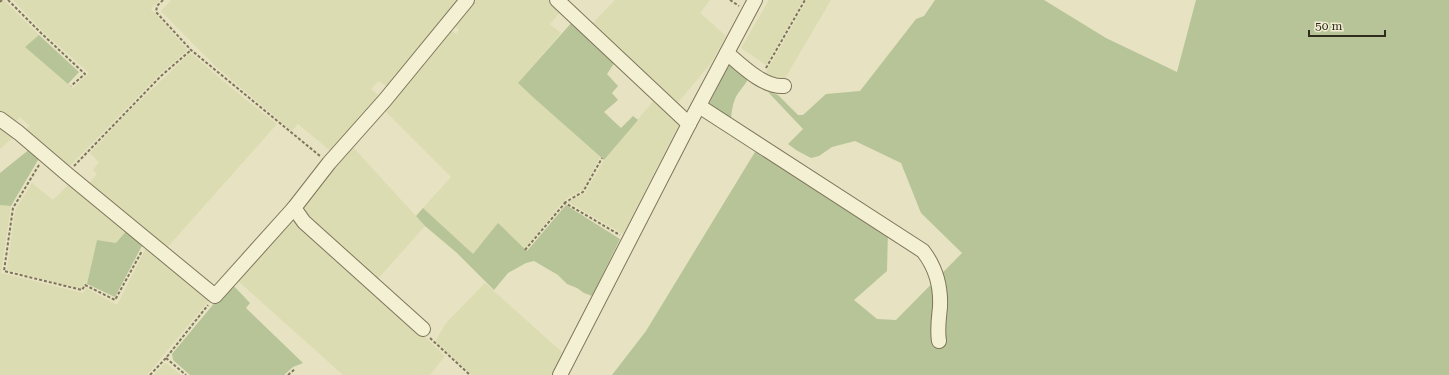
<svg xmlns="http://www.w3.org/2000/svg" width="1449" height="375" viewBox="0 0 1449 375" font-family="'Roboto Serif',serif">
<rect width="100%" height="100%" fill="#e7e3c2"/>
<!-- farmland -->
<g fill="#dbdcb1">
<polygon points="4,0 39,35 25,47 73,88 89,73 43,32 13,0 160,0 151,9 187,49 187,51 161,73 68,168 23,132 30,126 20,117 11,126 0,117 0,4"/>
<polygon points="171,0 463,0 390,89 379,81 371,89 382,98 334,154 298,124 292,131 214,65 161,11"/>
<polygon points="476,0 551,0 562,10 550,24 561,33 518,83 535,99 600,157 583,190 567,198 557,209 525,249 498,224 473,255 423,208 451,177 384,110 451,30 456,34 459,30 455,26"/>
<polygon points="615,0 710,0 700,13 726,36 712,62 675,106 590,26"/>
<polygon points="769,0 803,0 766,65 741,48"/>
<polygon points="807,0 831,0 784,80 779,81 764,76"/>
<polygon points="189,54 192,54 229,86 277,124 165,250 86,187 97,174 93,170 99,162 90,153 126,114"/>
<polygon points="655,99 680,122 623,234 568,202 585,193 604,160"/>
<polygon points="0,124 15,136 0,149"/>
<polygon points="351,145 425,226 375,282 301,209"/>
<polygon points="71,182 128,229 116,243 97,240 87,284 84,283 81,289 7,270 15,210 32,183 53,200"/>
<polygon points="0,205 11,206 1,273 83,293 86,288 117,305 147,246 211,298 147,375 0,375"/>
<polygon points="292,215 350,266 445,356 430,375 343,375 236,279"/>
<polygon points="485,283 563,353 552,375 472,375 437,343 436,340 446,323"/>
<polygon points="165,363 166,363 181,375 154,375"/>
</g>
<!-- green -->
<g fill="#b6c498">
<polygon points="935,0 1044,0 1106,38 1177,72 1196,0 1449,0 1449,375 612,375 646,331 758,147 888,231 887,271 854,300 877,319 896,320 962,253 921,213 901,163 855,141 832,147 819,156 811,158 796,150 788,144 803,129 768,92 778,95 798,115 803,115 826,94 860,91 916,19 924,16"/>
<polygon points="573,21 615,62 607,74 618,86 612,93 618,100 604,112 621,128 633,116 638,120 604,160 535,99 518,83"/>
<polygon points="39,35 79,72 68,84 25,47"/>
<path d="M729 63 749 76C747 83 743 86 739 92 733 100 732 109 731 119L707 108Z"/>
<polygon points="31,148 37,153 38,160 11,206 0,205 0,173"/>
<polygon points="566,205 620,239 592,296 584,293 577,288 567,284 558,275 534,261 526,263 508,273 494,290 457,253 425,226 416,216 423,208 473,254 498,223 527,251"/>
<polygon points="128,229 144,242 115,297 87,284 97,240 116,243"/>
<polygon points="231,283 250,303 246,308 303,363 293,367 284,375 190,375 173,360 172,354"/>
</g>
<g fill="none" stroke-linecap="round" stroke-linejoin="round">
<!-- minor casing -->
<g stroke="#7f755c" stroke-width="16">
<g id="minor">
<polyline points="557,0 689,124"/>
<path d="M727 53C741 65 764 88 784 86"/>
<path d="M699 106 923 251C936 268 941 285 940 307 939 318 937 329 939 341"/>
<polyline points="0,119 19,133 67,174 215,296 294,208 329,163 385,100 467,0"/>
<polyline points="294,208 304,222 423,329"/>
<polyline points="560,375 689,124 755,0"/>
</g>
</g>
<!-- path -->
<g stroke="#7f755c" stroke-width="2" stroke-dasharray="3 2" stroke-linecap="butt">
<polyline points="8,0 41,33 85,74 71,86"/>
<polyline points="163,0 157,6 156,12 191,50 320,156"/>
<polyline points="730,0 739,6"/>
<polyline points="0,2 2,0"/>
<polyline points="766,68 805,0"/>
<polyline points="39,165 13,208 4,271 82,290 85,285 115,300 142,251"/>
<polyline points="74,166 161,76 191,50"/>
<polyline points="564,203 583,192 602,158"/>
<polyline points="525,250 565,203 620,235"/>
<polyline points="430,338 470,375"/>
<polyline points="166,358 186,375"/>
<polyline points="150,375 166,358 208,305"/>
<polyline points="288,375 295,369"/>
</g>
<!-- minor -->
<use href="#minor" stroke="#f3f0d4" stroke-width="14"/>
</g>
<!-- scale -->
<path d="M1309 30v6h76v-6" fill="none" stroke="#312a1e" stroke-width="2"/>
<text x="1315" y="30" font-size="12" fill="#312a1e" stroke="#f0edd1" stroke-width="3" paint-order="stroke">50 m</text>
</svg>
